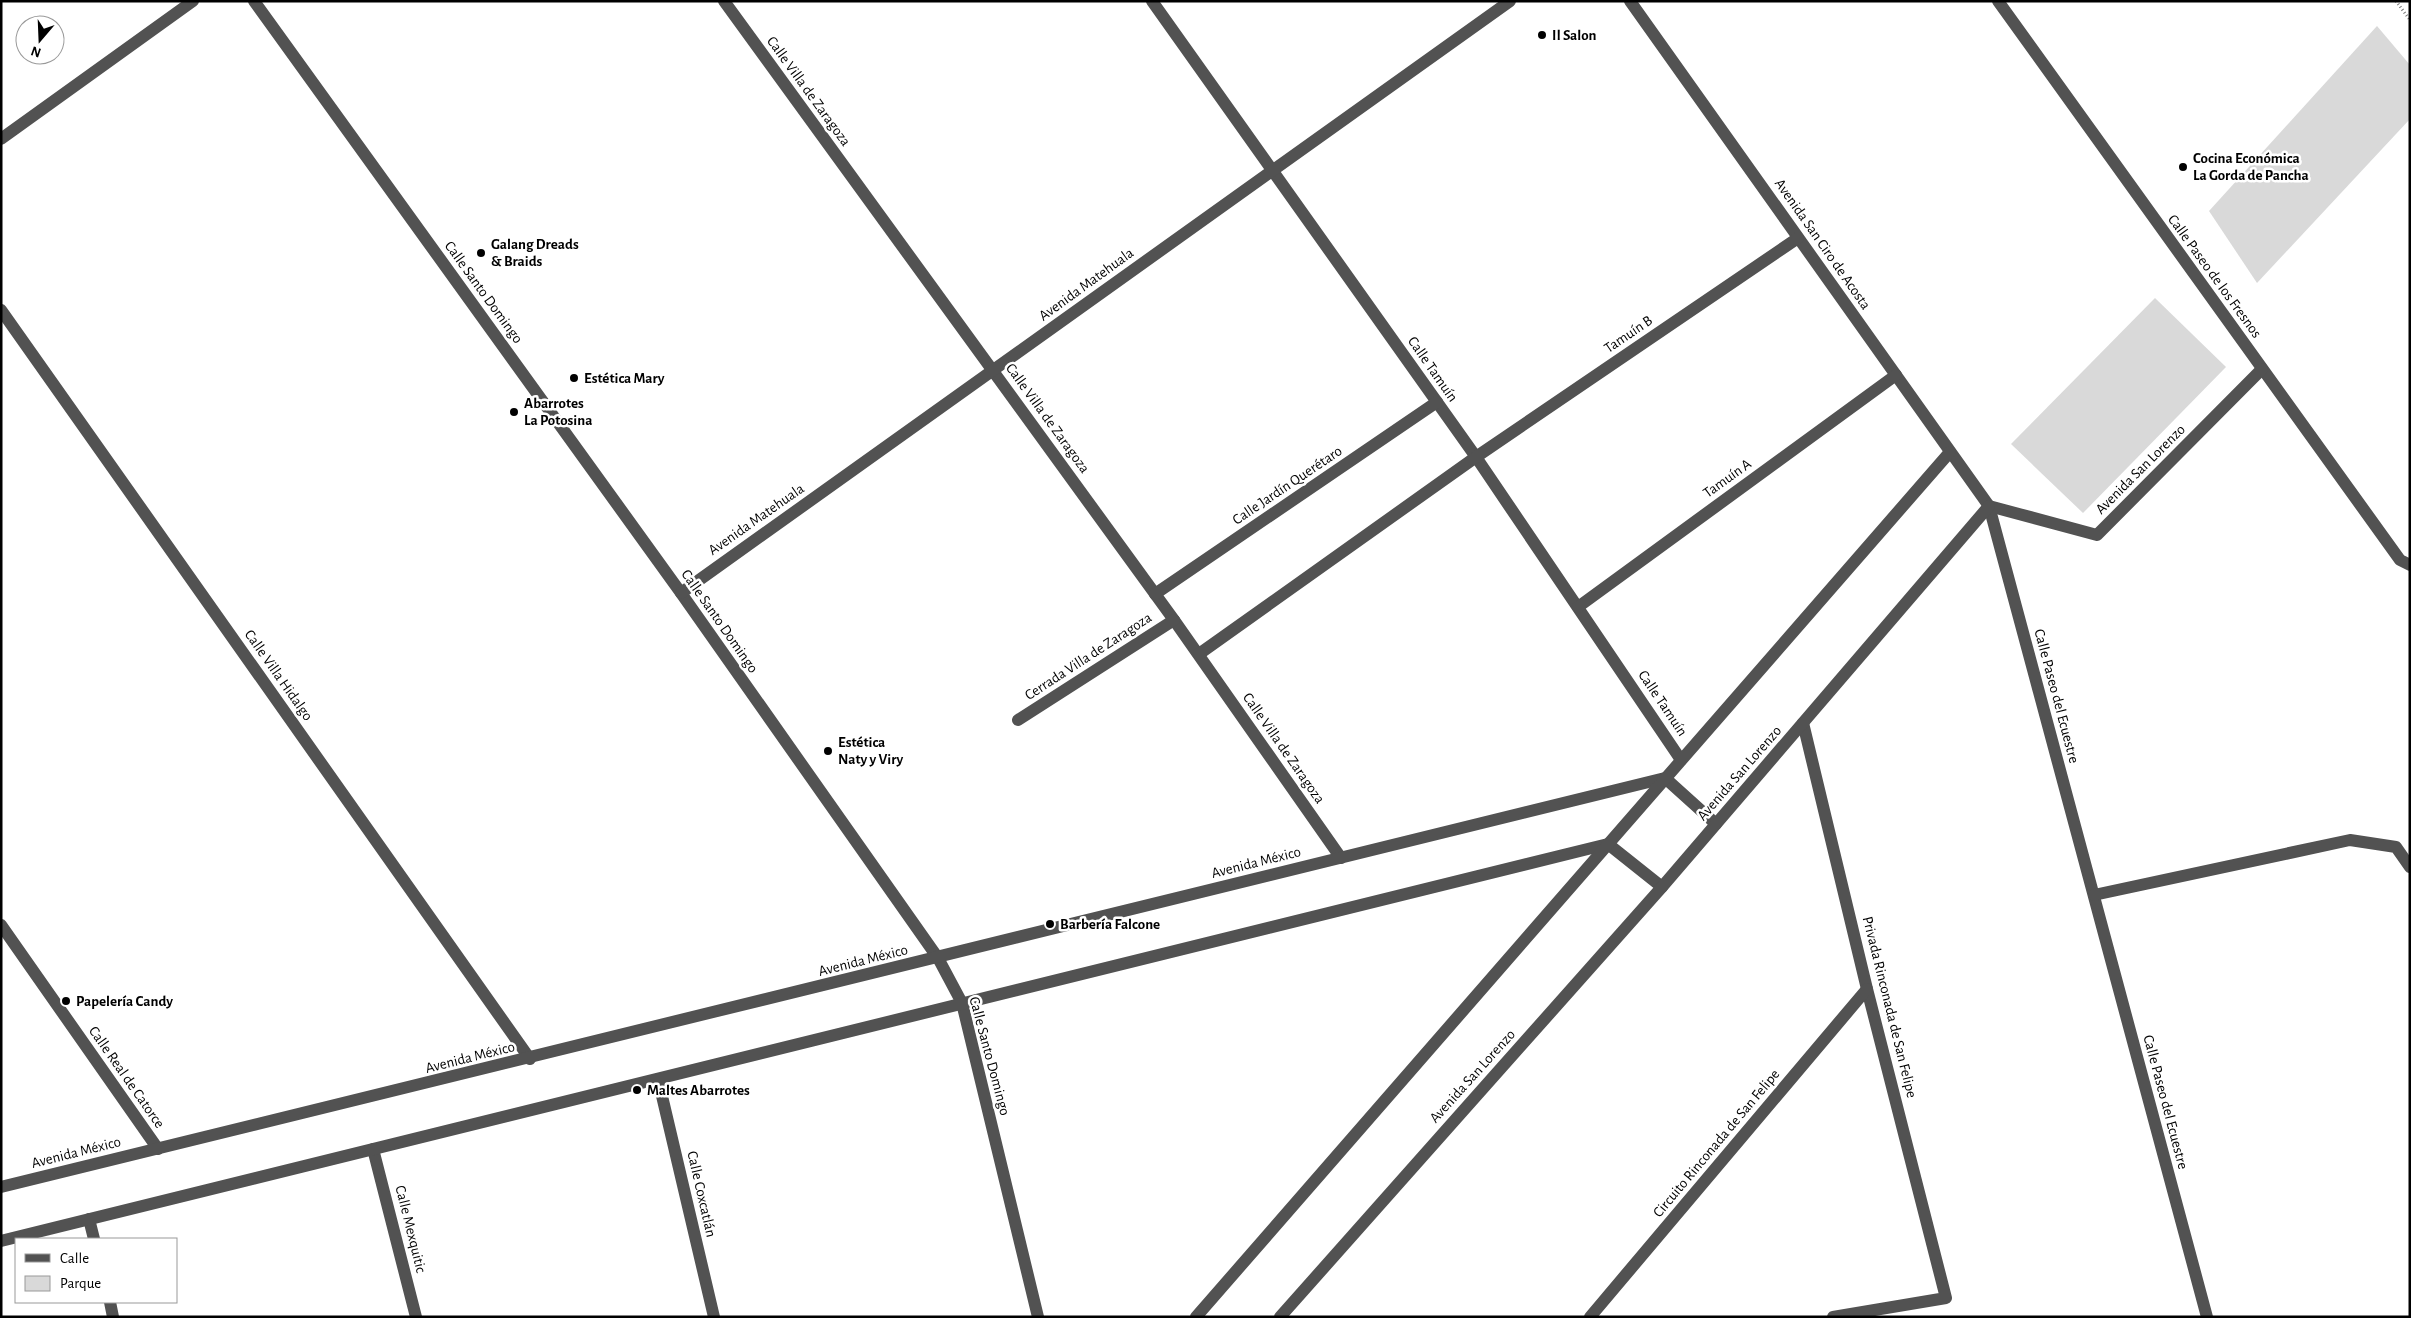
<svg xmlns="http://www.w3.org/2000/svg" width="2411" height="1318" viewBox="0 0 2411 1318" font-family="'Alegreya Sans',sans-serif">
<rect width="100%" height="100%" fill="#fff"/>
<!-- green -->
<g fill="#d9d9d9">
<polygon points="2377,26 2410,65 2410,119 2257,283 2209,211"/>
<polygon points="2155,298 2226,367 2083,513 2011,444"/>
</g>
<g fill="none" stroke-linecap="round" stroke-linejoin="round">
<!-- path -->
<polyline stroke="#747474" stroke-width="3" stroke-dasharray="1 2.5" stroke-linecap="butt" points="2396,1 2410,20"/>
<!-- minor -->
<g stroke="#525252" stroke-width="12">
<polyline points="254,1 681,593 938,958 962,1003 1038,1317"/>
<polyline points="724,1 1174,620 1341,858"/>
<polyline points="1152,1 1476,457 1681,760"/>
<polyline points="1630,1 1989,506 2207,1317"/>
<polyline points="1998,1 2400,560 2410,565"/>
<polyline points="1,139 193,1"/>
<polyline points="1,310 530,1059"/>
<polyline points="1989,506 2097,535 2262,369"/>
<polyline points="681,593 1510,1"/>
<polyline points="1155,594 1437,402"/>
<polyline points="1578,607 1896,375"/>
<polyline points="1199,654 1476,457 1798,238"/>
<polyline points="1018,720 1174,620"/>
<polyline points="1803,723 1867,989 1946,1298 1833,1317"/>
<polyline points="2094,895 2350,840 2396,847 2410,867"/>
<polyline points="1,925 158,1149"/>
<polyline points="658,1079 714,1317"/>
<polyline points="373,1149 416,1317"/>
<polyline points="1,1187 1665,778 1716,824"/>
<polyline points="89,1219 94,1239"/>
<polyline points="1,1241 1608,844 1662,887"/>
<polyline points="110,1302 113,1317"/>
<polyline points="1196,1317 1950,452"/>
<polyline points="1280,1317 1662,887 1989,506"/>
<polyline points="1590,1317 1867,989"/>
</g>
</g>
<!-- markers -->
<g fill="#000" stroke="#fff" stroke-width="2">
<circle cx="1542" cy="35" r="5"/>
<circle cx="2183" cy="167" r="5"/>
<circle cx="481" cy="253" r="5"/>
<circle cx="574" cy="378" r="5"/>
<circle cx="514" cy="412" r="5"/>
<circle cx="828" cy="751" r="5"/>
<circle cx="1050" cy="924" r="5"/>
<circle cx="66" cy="1001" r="5"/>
<circle cx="637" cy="1090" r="5"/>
</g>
<g text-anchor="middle" stroke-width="5" stroke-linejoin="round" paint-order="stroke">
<!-- poi labels -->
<g font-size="15" font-weight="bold" fill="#000" stroke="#fff" text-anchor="start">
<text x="1552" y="40">Il Salon</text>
<text x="2193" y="163">Cocina Económica<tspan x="2193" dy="17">La Gorda de Pancha</tspan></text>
<text x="491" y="249">Galang Dreads<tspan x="491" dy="17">&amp; Braids</tspan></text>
<text x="584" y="383">Estética Mary</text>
<text x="524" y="408">Abarrotes<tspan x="524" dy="17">La Potosina</tspan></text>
<text x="838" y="747">Estética<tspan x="838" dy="17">Naty y Viry</tspan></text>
<text x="1060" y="929">Barbería Falcone</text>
<text x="76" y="1006">Papelería Candy</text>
<text x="647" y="1095">Maltes Abarrotes</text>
</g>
<!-- street labels -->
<g font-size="15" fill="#000" stroke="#fff">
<text transform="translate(809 91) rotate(54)" y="5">Calle Villa de Zaragoza</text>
<text transform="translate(1823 244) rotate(55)" y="5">Avenida San Ciro de Acosta</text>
<text transform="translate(2215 276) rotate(54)" y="5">Calle Paseo de los Fresnos</text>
<text transform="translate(1086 284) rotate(-36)" y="5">Avenida Matehuala</text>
<text transform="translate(484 292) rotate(54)" y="5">Calle Santo Domingo</text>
<text transform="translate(1628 334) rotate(-34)" y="5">Tamuín B</text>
<text transform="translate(1433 369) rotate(55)" y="5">Calle Tamuín</text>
<text transform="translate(1048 418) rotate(54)" y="5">Calle Villa de Zaragoza</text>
<text transform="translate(2140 469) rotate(-45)" y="5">Avenida San Lorenzo</text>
<text transform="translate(1727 478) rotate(-36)" y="5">Tamuín A</text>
<text transform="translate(1287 485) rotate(-34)" y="5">Calle Jardín Querétaro</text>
<text transform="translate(756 519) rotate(-35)" y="5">Avenida Matehuala</text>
<text transform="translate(720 621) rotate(55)" y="5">Calle Santo Domingo</text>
<text transform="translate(1088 656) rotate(-33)" y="5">Cerrada Villa de Zaragoza</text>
<text transform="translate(279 675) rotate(55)" y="5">Calle Villa Hidalgo</text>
<text transform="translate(2057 696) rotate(75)" y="5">Calle Paseo del Ecuestre</text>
<text transform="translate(1663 703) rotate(56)" y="5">Calle Tamuín</text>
<text transform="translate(1284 748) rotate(55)" y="5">Calle Villa de Zaragoza</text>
<text transform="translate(1739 773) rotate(-49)" y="5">Avenida San Lorenzo</text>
<text transform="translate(1256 862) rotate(-14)" y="5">Avenida México</text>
<text transform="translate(863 960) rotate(-14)" y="5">Avenida México</text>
<text transform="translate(1890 1007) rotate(76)" y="5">Privada Rinconada de San Felipe</text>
<text transform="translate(990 1056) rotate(75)" y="5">Calle Santo Domingo</text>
<text transform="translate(470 1057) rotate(-14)" y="5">Avenida México</text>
<text transform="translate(1472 1076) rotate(-48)" y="5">Avenida San Lorenzo</text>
<text transform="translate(127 1077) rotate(55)" y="5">Calle Real de Catorce</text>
<text transform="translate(2166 1102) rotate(75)" y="5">Calle Paseo del Ecuestre</text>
<text transform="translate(1716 1143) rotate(-50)" y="5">Circuito Rinconada de San Felipe</text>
<text transform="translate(76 1152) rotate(-14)" y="5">Avenida México</text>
<text transform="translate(702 1194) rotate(77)" y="5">Calle Coxcatlán</text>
<text transform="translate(411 1229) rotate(76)" y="5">Calle Mexquitic</text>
</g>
</g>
<!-- border -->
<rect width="2411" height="1318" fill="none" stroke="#000000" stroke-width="5"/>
<!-- legend -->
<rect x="15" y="1238" width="162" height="65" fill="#ffffff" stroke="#999999"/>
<rect x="25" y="1254" width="25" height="8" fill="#525252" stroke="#999999"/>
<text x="60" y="1263" font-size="15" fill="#000000">Calle</text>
<rect x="25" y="1276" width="25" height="15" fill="#d9d9d9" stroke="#999999"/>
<text x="60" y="1288" font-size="15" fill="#000000">Parque</text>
<!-- north arrow -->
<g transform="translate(40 40) rotate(199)"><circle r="24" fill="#ffffff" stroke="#999999"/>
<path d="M0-4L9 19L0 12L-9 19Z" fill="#000000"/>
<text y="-8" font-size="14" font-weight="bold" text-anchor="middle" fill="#000000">N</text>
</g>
</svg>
